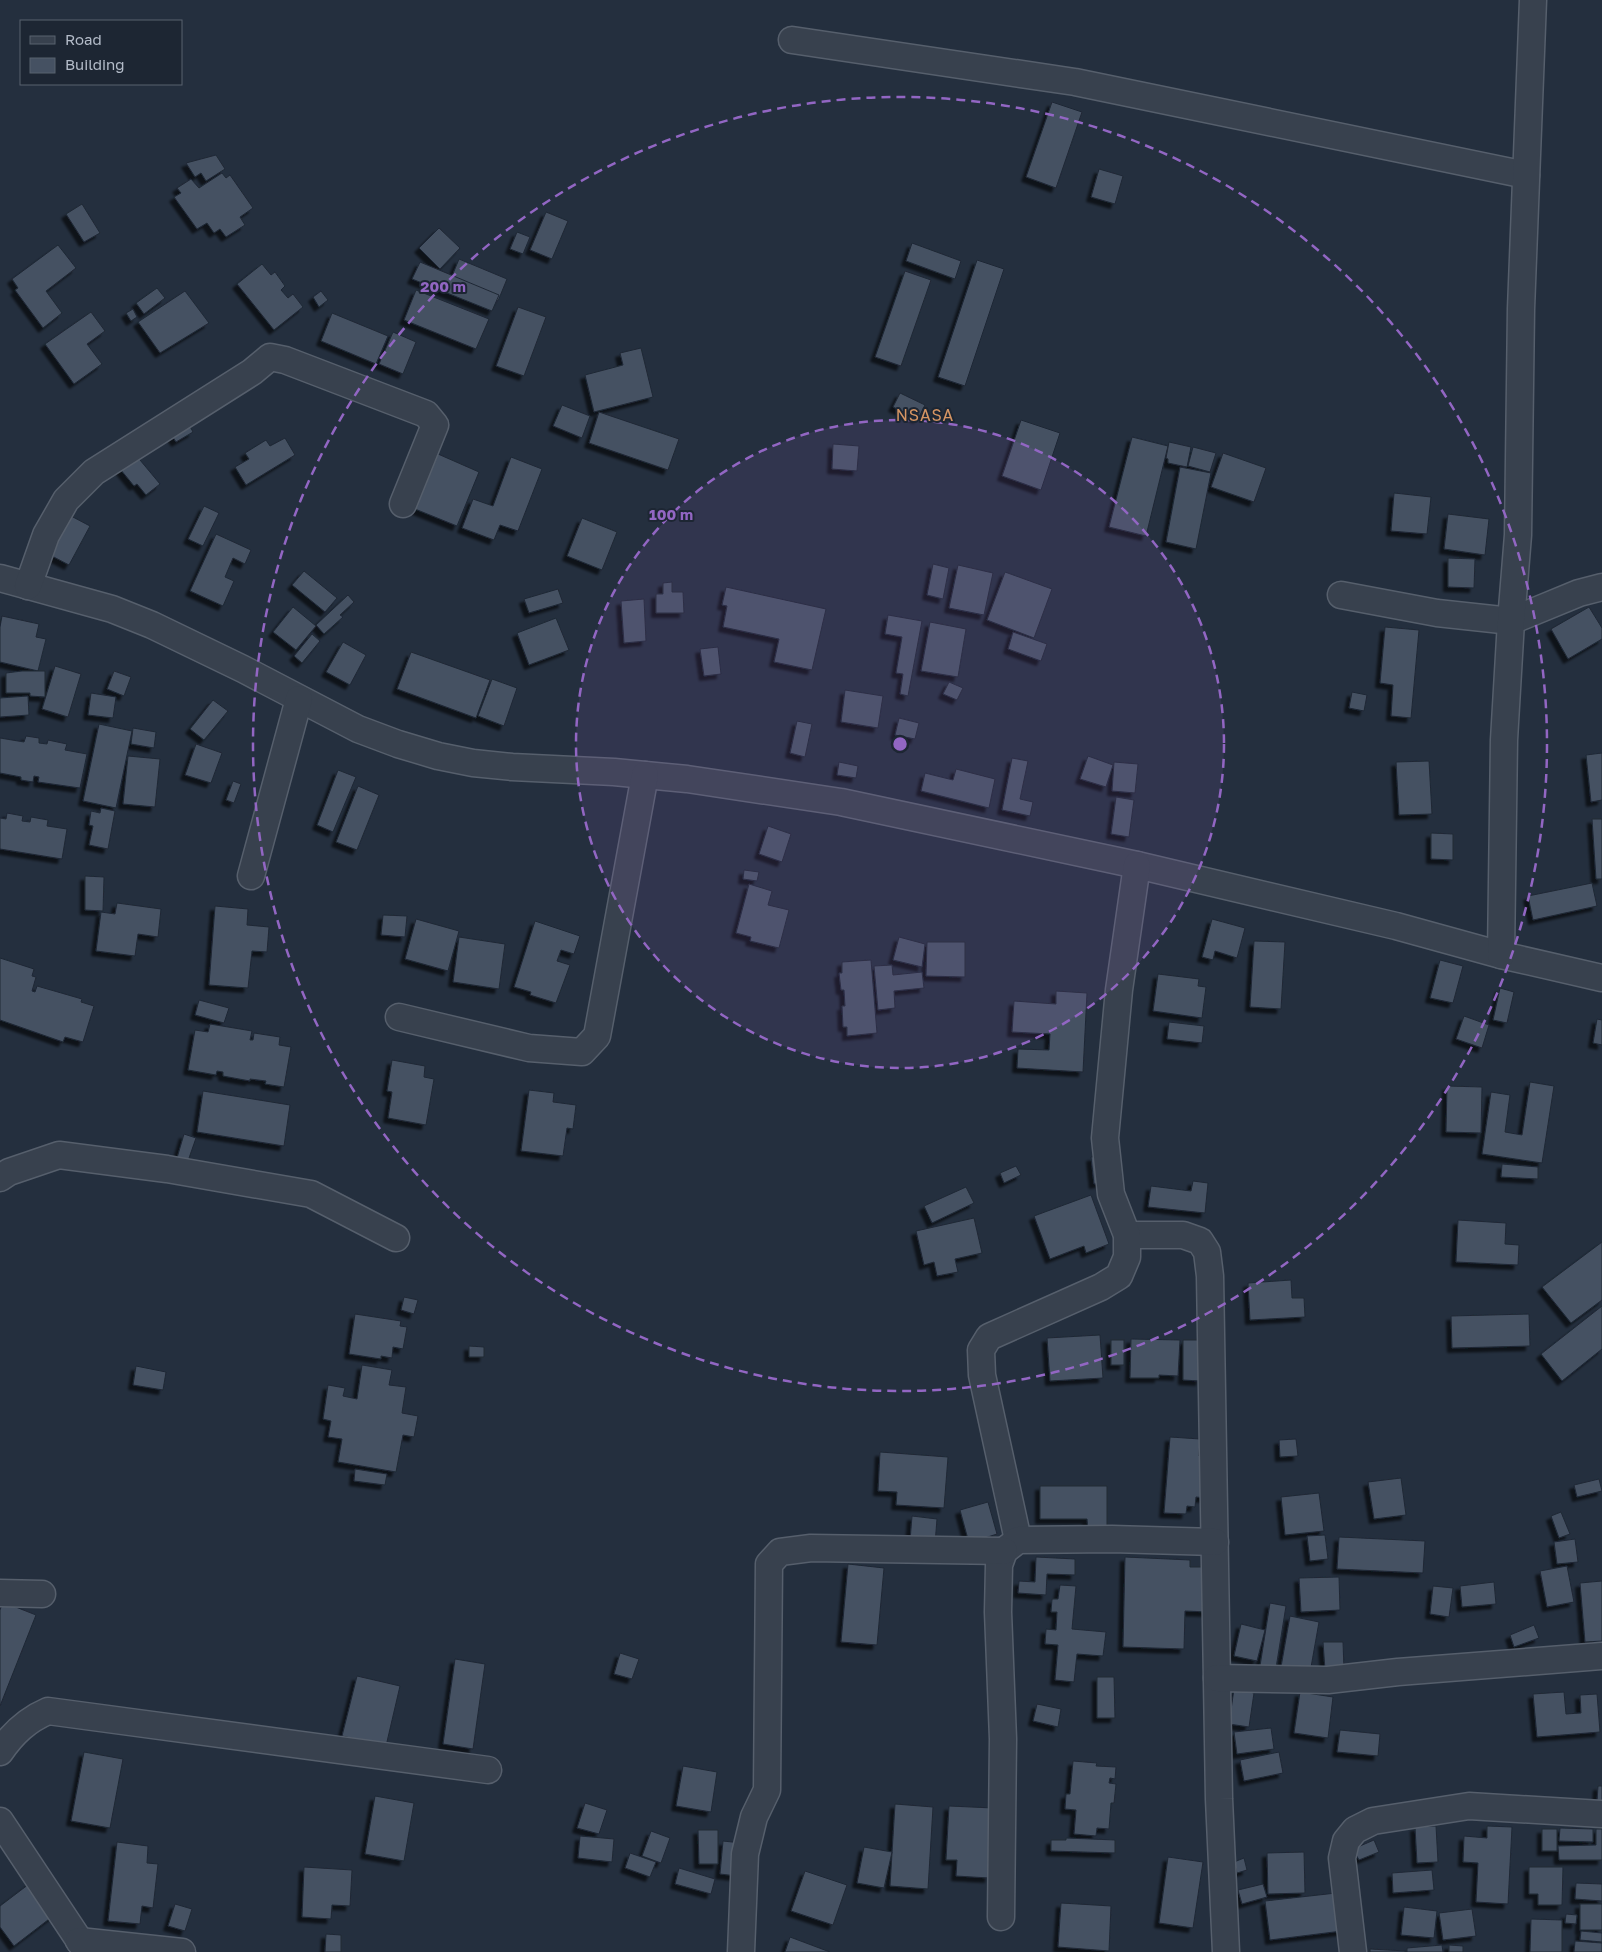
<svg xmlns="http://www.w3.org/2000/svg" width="1602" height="1952" viewBox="0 0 1602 1952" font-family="'Golos Text',sans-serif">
<defs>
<filter id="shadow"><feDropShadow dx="-4.5" dy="4.5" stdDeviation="1" flood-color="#0009"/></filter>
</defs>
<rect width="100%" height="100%" fill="#242f3e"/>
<!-- building -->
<g fill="#455162" stroke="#1f2835" filter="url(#shadow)">
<polygon points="1052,102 1082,112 1056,188 1026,177"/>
<polygon points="216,155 225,169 206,181 201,173 195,177 186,163"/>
<polygon points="1099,169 1123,176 1115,204 1091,197"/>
<polygon points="222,173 226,178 230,175 253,208 240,217 245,225 226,237 220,229 214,233 207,223 197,229 174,197 181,193 177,188 191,179 199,188"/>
<polygon points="82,204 100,233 84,242 66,214"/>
<polygon points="546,212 568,221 552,259 530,250"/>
<polygon points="439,228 460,248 440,269 419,248"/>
<polygon points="517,232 530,237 523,254 510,249"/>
<polygon points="912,243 961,261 955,279 906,261"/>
<polygon points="58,245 76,268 46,291 62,313 43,328 15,290 18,288 12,279"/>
<polygon points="459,259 507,279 498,301 450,281"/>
<polygon points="977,260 1004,269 965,386 938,377"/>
<polygon points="420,262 499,295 492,311 412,279"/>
<polygon points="262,264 271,275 275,272 285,286 281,290 288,298 293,294 303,307 274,330 237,284"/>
<polygon points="905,271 931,280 901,366 875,357"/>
<polygon points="157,288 165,298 144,314 136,303"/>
<polygon points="416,290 489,319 476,349 404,320"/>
<polygon points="185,291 209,323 160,353 138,322"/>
<polygon points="321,291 328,300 319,307 313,297"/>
<polygon points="518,307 546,317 524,376 496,366"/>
<polygon points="133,309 137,317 131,321 126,313"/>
<polygon points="91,312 105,331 87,344 102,364 74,384 45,344"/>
<polygon points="332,313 388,336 376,364 321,341"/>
<polygon points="393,332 416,342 403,374 379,364"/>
<polygon points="641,348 653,397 594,412 585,375 623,365 620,353"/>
<polygon points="900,393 925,405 918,419 893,407"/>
<polygon points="562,405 590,416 582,438 553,426"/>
<polygon points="599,412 679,439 668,470 589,443"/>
<polygon points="1021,420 1060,433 1041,490 1002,476"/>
<polygon points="187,421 193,432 176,442 169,431"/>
<polygon points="1132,437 1168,446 1146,536 1109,527"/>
<polygon points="285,438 295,455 246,485 235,467 249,459 245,453 266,440 270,446"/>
<polygon points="1169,442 1191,447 1187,467 1168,463 1168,459 1166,458"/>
<polygon points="833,444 859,446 857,471 832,469"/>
<polygon points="1193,447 1216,453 1210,472 1188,466"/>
<polygon points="1223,453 1266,468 1254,502 1211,487"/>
<polygon points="135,454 160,484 146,495 137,484 134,486 116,464"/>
<polygon points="438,454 479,472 457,526 415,509"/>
<polygon points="511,457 542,469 518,531 500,525 494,540 462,528 473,499 493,506"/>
<polygon points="1180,467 1211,473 1196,549 1166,542"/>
<polygon points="1394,493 1431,497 1427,534 1391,531"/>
<polygon points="204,506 219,513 203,546 188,539"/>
<polygon points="1448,514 1489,519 1485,555 1444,549"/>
<polygon points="71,516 90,526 69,565 50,555"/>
<polygon points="582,518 617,532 602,570 567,556"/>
<polygon points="216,534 251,550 245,564 233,558 225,577 234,581 223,606 190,591"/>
<polygon points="1448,558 1475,559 1474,588 1448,587"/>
<polygon points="933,564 949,568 943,599 927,595"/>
<polygon points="958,565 993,573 984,615 949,608"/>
<polygon points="304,571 337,598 325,612 292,585"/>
<polygon points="1005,572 1052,589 1034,638 987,620"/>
<polygon points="672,582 672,592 683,592 684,613 656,613 656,594 663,594 663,583"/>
<polygon points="726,587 826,609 812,670 774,662 779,639 723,627 727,606 722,605"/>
<polygon points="558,589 563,603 529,613 524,599"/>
<polygon points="348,595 354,602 340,615 343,617 324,634 316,625"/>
<polygon points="644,599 646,641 624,643 621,601"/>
<polygon points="293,607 316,626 296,650 273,632"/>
<polygon points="1589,607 1602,628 1602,639 1568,659 1551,629"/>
<polygon points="888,615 922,621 908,696 900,694 903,674 896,673 902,637 885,634"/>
<polygon points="2,616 39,624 36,637 46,639 38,671 0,662 0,627"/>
<polygon points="556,618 569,650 529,665 517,633"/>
<polygon points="930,622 966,629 958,677 921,671"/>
<polygon points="1385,627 1419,630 1411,718 1391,716 1393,685 1380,683"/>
<polygon points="1013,632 1047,644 1041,661 1008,649"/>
<polygon points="312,634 320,641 302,663 294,656"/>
<polygon points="343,642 366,655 350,685 326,672"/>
<polygon points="718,647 721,674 704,676 700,649"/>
<polygon points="411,652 490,680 476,718 397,689"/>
<polygon points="55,666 81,674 68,717 42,709"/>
<polygon points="22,671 45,671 45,697 30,696 30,693 6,693 6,673"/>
<polygon points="114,671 131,677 124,696 107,689"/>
<polygon points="492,679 517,688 504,726 478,716"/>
<polygon points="949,682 963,688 957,700 943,694"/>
<polygon points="845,690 883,696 878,728 841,722"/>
<polygon points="1352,692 1367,695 1364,711 1349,708"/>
<polygon points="91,693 116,697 113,718 88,715"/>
<polygon points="28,696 29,715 0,717 0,698"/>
<polygon points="213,700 228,711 204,740 190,729"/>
<polygon points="899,718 919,723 915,739 895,735"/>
<polygon points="797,721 812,724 805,757 790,753"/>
<polygon points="99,724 132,731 116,808 83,801"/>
<polygon points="133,728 156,732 154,748 131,744"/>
<polygon points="26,736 39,738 39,743 47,744 48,740 67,744 65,750 87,754 80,788 38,782 39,777 34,776 33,782 21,780 21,777 0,773 0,738 24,742"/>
<polygon points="196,744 222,753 211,783 185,775"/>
<polygon points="1602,753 1602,800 1591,802 1586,755"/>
<polygon points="128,756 160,759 155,807 123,804"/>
<polygon points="1088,756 1113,765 1106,787 1080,779"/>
<polygon points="1012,758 1028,761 1020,799 1033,802 1030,816 1002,810"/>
<polygon points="1429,761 1432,814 1399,815 1396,762"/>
<polygon points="839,762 858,766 856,778 837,775"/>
<polygon points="1114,762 1138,764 1135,793 1112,791"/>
<polygon points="956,769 995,779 989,808 921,791 925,773 953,780"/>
<polygon points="338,770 356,777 333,832 317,825"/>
<polygon points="233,781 241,784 234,803 226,800"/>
<polygon points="358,786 379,795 357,850 336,842"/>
<polygon points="1116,797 1134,800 1129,837 1111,834"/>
<polygon points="101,808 115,811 108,849 89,845 93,826 89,825 91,811 100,813"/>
<polygon points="7,813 23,816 22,821 30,822 31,817 48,820 47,826 67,829 62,859 0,849 0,818 6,819"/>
<polygon points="1592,819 1602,819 1602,879 1596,879"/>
<polygon points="768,826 791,834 782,862 759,854"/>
<polygon points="1431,833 1453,834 1453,860 1431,859"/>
<polygon points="744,870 759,872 757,881 743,879"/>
<polygon points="85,876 104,877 103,911 85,910"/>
<polygon points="1592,883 1597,906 1533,920 1528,896"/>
<polygon points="749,884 772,891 768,905 789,910 779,948 750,941 751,937 736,933"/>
<polygon points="117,903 161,909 158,937 138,934 135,956 96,951 101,912 115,914"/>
<polygon points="215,906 248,909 247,925 269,927 267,952 252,951 248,988 209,985"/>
<polygon points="383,915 407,916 405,937 381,935"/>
<polygon points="416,919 459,931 448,971 405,959"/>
<polygon points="1212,919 1245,928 1237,958 1215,951 1213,960 1202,957"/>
<polygon points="535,921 580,936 574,954 561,950 557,961 570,965 556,1003 530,995 531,992 514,987"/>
<polygon points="459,937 505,944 499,989 453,982"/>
<polygon points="899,937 925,944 922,967 893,960"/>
<polygon points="1254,941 1285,942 1281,1009 1250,1007"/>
<polygon points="927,942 965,942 965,977 926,976"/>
<polygon points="0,958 34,969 32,976 36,977 32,991 35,992 37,986 82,999 81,1002 94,1006 83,1042 65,1037 63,1042 0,1020"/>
<polygon points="871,960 877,1033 847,1036 847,1027 843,1027 842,1006 845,1006 844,990 841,990 839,973 842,973 842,962"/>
<polygon points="1440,960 1463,966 1453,1003 1430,998"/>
<polygon points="892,965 893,975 922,972 924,988 894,991 895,1008 878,1010 874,966"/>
<polygon points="1158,974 1199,979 1198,986 1206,987 1202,1018 1153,1011"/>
<polygon points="1500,988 1514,992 1507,1023 1493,1020"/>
<polygon points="1056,991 1087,993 1083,1072 1017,1068 1018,1049 1049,1050 1050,1034 1012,1032 1014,1001 1056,1004"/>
<polygon points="199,1000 229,1008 224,1023 195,1015"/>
<polygon points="1464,1016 1489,1025 1482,1048 1456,1039"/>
<polygon points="1597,1019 1602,1020 1602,1045 1593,1043"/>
<polygon points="1169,1022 1204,1026 1202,1043 1167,1039"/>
<polygon points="210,1024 252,1031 250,1040 253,1040 254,1033 280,1037 279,1045 291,1047 284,1087 265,1084 266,1081 250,1079 250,1081 223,1076 223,1072 217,1071 216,1075 188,1070 195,1030 208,1032"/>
<polygon points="392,1060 425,1066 424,1077 434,1079 426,1125 388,1118 392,1092 387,1091"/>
<polygon points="1530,1082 1554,1086 1542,1163 1482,1154 1491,1092 1510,1095 1505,1132 1522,1135"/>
<polygon points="1447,1086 1482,1087 1481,1133 1446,1132"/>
<polygon points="529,1090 554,1093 553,1102 576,1105 573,1129 567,1128 563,1156 521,1151"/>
<polygon points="203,1091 290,1105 284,1146 197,1132"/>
<polygon points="184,1134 196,1138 188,1161 177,1158"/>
<polygon points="1102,1156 1105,1182 1094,1184 1091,1157"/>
<polygon points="1502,1164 1538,1167 1538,1179 1501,1177"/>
<polygon points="1016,1166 1021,1175 1004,1183 1000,1173"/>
<polygon points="1193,1181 1208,1183 1205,1213 1148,1207 1151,1186 1191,1191"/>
<polygon points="966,1187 974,1203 932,1223 924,1206"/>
<polygon points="1091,1195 1109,1244 1086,1253 1084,1246 1050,1259 1034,1216"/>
<polygon points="974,1218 982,1253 955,1259 958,1272 937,1276 934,1262 924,1265 916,1231"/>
<polygon points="1458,1220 1506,1223 1505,1244 1519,1245 1518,1265 1456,1262"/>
<polygon points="1602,1242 1602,1300 1571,1323 1542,1287"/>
<polygon points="1291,1280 1292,1298 1304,1298 1305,1317 1250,1320 1248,1283"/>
<polygon points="404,1297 418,1300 414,1314 401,1310"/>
<polygon points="1602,1306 1602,1349 1562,1381 1541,1354"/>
<polygon points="355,1314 401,1321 400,1326 407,1327 403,1349 393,1347 392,1358 381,1356 381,1359 349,1354"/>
<polygon points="1529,1314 1530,1346 1452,1348 1451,1316"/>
<polygon points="1100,1335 1103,1378 1050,1381 1047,1338"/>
<polygon points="1131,1339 1180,1340 1178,1376 1159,1375 1159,1378 1130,1378"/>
<rect x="1111" y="1340" width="13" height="25"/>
<polygon points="1183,1340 1205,1340 1200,1381 1183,1380"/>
<polygon points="469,1346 484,1347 484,1357 469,1357"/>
<polygon points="362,1365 392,1370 389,1385 406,1387 402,1413 418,1416 414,1437 403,1435 396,1472 338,1462 342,1439 328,1437 331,1421 323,1419 328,1385 345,1388 343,1396 357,1399"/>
<polygon points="136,1366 166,1372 163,1390 133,1385"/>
<polygon points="1170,1437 1200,1439 1199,1456 1210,1457 1207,1498 1196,1497 1195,1507 1187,1506 1186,1514 1164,1513"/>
<polygon points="1296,1439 1298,1456 1280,1457 1279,1440"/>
<polygon points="880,1452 948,1457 944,1508 896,1505 897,1492 878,1491"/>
<polygon points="355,1469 387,1474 385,1485 354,1481"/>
<polygon points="1401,1478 1406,1515 1374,1519 1368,1482"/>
<polygon points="1599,1479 1602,1491 1577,1497 1574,1485"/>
<polygon points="1040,1486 1107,1486 1107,1531 1088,1531 1087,1519 1040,1519"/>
<polygon points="1319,1493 1324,1531 1285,1535 1281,1497"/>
<polygon points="988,1502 997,1534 969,1543 960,1510"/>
<polygon points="1561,1512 1570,1534 1559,1538 1551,1516"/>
<polygon points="912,1516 937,1519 935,1544 910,1541"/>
<polygon points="1325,1535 1328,1559 1310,1561 1307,1536"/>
<polygon points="1339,1537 1425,1541 1423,1573 1337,1569"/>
<polygon points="1575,1539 1578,1562 1557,1564 1554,1542"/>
<polygon points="1036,1557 1075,1559 1075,1575 1047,1574 1046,1595 1018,1593 1019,1581 1035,1582"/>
<polygon points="1125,1557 1190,1560 1190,1567 1210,1567 1209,1612 1185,1611 1184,1649 1123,1647"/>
<polygon points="848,1564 884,1568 877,1645 841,1642"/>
<polygon points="1567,1566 1574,1602 1547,1607 1540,1571"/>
<polygon points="1339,1577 1340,1610 1301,1612 1299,1578"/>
<polygon points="1602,1581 1602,1641 1585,1642 1580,1583"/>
<polygon points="1494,1582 1496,1604 1462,1607 1460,1586"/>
<polygon points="1060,1585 1076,1586 1072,1629 1106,1632 1103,1656 1077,1654 1074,1682 1055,1680 1058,1645 1045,1644 1046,1629 1056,1630 1057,1612 1051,1612 1052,1599 1058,1599"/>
<polygon points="1433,1586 1453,1588 1449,1617 1430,1614"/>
<polygon points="3,1602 36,1615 0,1706 0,1610"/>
<polygon points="1270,1603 1286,1606 1276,1668 1260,1666"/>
<polygon points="1290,1616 1319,1622 1310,1673 1281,1667"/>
<polygon points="1241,1624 1265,1630 1257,1661 1234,1656"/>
<polygon points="1534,1625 1539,1638 1514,1647 1510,1635"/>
<polygon points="1323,1642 1343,1642 1344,1670 1325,1670"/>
<polygon points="620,1653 639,1659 632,1679 614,1674"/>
<polygon points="455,1659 485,1664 473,1749 443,1744"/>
<polygon points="357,1676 400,1686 386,1746 342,1736"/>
<polygon points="1097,1677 1114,1677 1115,1718 1097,1718"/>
<polygon points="1234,1689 1254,1693 1249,1727 1229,1724"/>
<polygon points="1300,1692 1333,1697 1328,1738 1294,1733"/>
<polygon points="1564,1692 1566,1714 1581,1713 1580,1695 1597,1694 1600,1732 1537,1737 1533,1694"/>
<polygon points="1037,1704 1061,1709 1058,1727 1033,1721"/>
<polygon points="1271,1728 1274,1749 1237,1754 1234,1732"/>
<polygon points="1340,1730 1380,1734 1378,1756 1337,1752"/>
<polygon points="84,1752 123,1759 110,1828 71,1821"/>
<polygon points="1279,1752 1283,1773 1244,1781 1240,1760"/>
<polygon points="1073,1761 1097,1763 1096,1766 1116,1767 1115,1779 1110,1778 1109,1783 1116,1784 1114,1803 1111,1803 1109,1829 1097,1828 1096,1836 1074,1834 1076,1810 1065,1809 1066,1794 1070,1794"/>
<polygon points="683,1766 717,1772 711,1812 676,1806"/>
<polygon points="1598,1786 1602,1786 1602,1803 1597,1802"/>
<polygon points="375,1796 414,1803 404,1861 365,1854"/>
<polygon points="585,1803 607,1810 599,1834 577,1828"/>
<polygon points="895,1804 933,1807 928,1889 890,1886"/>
<polygon points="949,1806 993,1808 989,1878 956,1876 957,1860 946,1860"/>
<polygon points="1436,1826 1438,1862 1417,1863 1415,1827"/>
<polygon points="1487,1826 1512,1827 1508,1904 1476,1902 1478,1863 1463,1862 1464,1836 1487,1838"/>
<polygon points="1560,1828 1593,1829 1593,1842 1559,1841"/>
<rect x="1542" y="1829" width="15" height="22"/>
<polygon points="1596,1829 1602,1829 1602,1860 1559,1860 1558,1846 1596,1845"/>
<polygon points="698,1830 718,1830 718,1864 699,1864"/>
<polygon points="651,1831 670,1838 661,1863 642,1856"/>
<polygon points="580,1836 614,1839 612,1862 578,1858"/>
<polygon points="1066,1838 1115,1840 1115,1853 1051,1851 1051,1840 1066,1840"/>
<polygon points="1374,1840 1379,1852 1359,1860 1353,1849"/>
<polygon points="723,1841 741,1843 737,1876 720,1874"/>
<polygon points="117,1842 148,1846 147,1863 158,1864 153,1908 142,1906 140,1924 108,1921"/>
<polygon points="864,1847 892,1852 884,1888 857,1883"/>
<polygon points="1304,1852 1305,1893 1268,1894 1267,1853"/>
<polygon points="630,1853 656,1862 650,1877 625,1868"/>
<polygon points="1168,1857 1203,1862 1193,1928 1159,1923"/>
<polygon points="1244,1858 1247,1870 1237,1873 1234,1862"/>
<polygon points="304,1867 352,1870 350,1906 332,1905 331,1919 302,1917"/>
<polygon points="1529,1867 1563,1867 1562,1905 1538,1905 1538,1894 1529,1894"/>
<polygon points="679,1868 715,1879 711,1894 675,1884"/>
<polygon points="1432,1870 1434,1890 1393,1893 1392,1873"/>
<polygon points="805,1871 847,1885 833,1925 791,1911"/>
<polygon points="33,1881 57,1913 14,1946 0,1927 0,1906"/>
<polygon points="1576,1883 1602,1884 1602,1901 1575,1899"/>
<polygon points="1263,1884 1267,1897 1242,1904 1238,1890"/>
<polygon points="1345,1892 1350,1930 1270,1940 1265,1901"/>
<polygon points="1061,1903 1111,1906 1109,1951 1058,1947"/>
<polygon points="175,1904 192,1909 185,1931 168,1926"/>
<rect x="1580" y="1904" width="22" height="26"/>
<polygon points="1404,1907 1437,1911 1434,1938 1401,1935"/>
<polygon points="1472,1909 1476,1936 1443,1940 1439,1913"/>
<polygon points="1566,1914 1577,1915 1576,1924 1565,1923"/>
<polygon points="1531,1919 1562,1920 1562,1952 1530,1952"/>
<polygon points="1581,1931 1602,1933 1602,1942 1580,1940"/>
<polygon points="326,1934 341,1935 341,1952 325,1952"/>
<polygon points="790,1937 830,1952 785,1952"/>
<polygon points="1575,1941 1602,1943 1602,1952 1574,1952"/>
<polygon points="1442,1945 1443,1952 1407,1952 1407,1948"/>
<polygon points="1449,1945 1463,1946 1463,1952 1449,1952"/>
<polygon points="1370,1949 1405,1951 1405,1952 1370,1952"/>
</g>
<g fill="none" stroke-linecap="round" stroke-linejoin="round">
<!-- minor casing -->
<g stroke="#565f6c" stroke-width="29">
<g id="minor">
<polyline points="792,40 1075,82 1526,175"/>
<polyline points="0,578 112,609 152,625 243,669 358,729 398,744 438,756 473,763 512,767 614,772 687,779 841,802 1137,865 1396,926 1501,955 1602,978"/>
<polyline points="28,586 46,535 66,500 94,472 252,372 270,357 285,360 426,414 435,425 403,504"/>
<polyline points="1341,595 1437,613 1511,621 1579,593 1602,587"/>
<polyline points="251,876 299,699"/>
<polyline points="1501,955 1504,740 1511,621 1518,535 1521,309 1533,0"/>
<polyline points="399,1017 529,1048 582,1052 597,1036 645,775"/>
<polyline points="0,1178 9,1172 59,1155 167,1169 311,1194 396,1238"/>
<polyline points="1127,1235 1183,1235 1200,1241 1207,1252 1210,1276 1219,1799 1226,1952"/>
<polyline points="1018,1540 982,1375 981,1350 989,1337 1101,1287 1119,1276 1127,1257 1127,1235 1111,1194 1105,1138 1119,990 1137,865"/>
<polyline points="0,1593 42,1594"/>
<polyline points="1217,1678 1328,1680 1398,1672 1602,1656"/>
<path d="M0 1752C13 1733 27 1720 48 1711L488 1770"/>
<polyline points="0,1821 87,1952"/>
<polyline points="1001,1917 1003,1739 998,1612 999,1565 1004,1551 1018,1540 1112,1539 1215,1542"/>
<polyline points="79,1941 182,1952"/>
<polyline points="741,1952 745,1854 754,1817 767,1790 769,1564 780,1552 811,1548 1004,1551"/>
<polyline points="1353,1952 1342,1858 1346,1841 1355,1830 1373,1821 1469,1806 1602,1814"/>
</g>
</g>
<!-- minor -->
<use href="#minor" stroke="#38414e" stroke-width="26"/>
</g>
<!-- distance rings -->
<circle cx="900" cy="744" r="324" fill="#9266c3" fill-opacity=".12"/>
<g fill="none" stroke="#9266c3" stroke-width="2.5" stroke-dasharray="9 6">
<circle cx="900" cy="744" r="324"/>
<circle cx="900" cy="744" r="647"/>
</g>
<g text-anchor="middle" stroke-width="4" stroke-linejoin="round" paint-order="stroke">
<!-- quarter labels -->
<g font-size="16" letter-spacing="1" fill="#d59563" stroke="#1d2633">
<text x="925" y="421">NSASA</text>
</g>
</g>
<circle cx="900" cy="744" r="8" fill="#9266c3" stroke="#1d2633" stroke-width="2.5"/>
<g font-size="15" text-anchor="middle" font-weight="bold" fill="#9266c3" stroke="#1d2633" stroke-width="4" stroke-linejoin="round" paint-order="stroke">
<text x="443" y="292">200 m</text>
<text x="671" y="520">100 m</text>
</g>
<!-- legend -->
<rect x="20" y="20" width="162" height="65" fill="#1d2633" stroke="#59626f"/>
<rect x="30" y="36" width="25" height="8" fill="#38414e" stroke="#59626f"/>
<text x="65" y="45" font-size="15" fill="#b4bcc9">Road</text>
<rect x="30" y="58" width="25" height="15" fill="#455162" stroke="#59626f"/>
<text x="65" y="70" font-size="15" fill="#b4bcc9">Building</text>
</svg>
